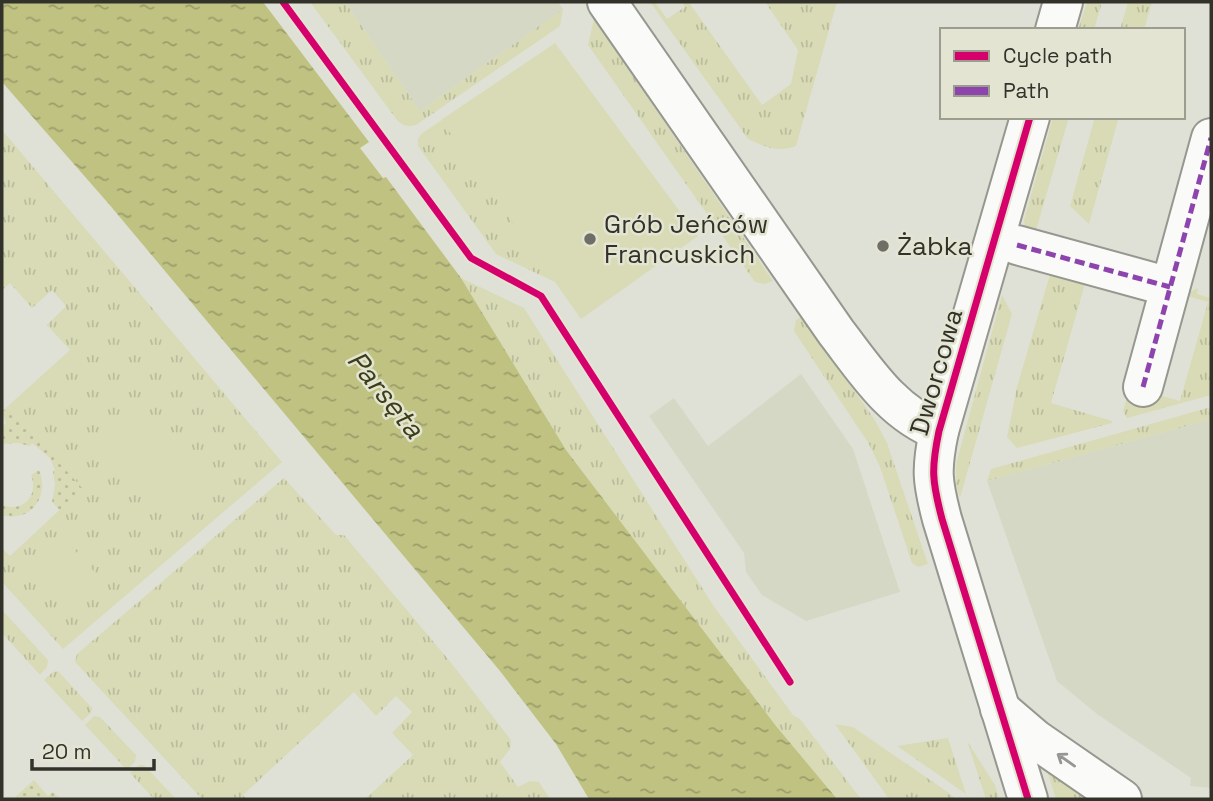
<svg xmlns="http://www.w3.org/2000/svg" width="1213" height="801" viewBox="0 0 1213 801" font-family="'Space Grotesk',sans-serif">
<defs>
<pattern id="grass-tufts" width="24" height="20" patternUnits="userSpaceOnUse" patternTransform="scale(1.75)"><rect width="24" height="20" fill="#d8dbb5"/><path d="M3 7l-1-3M5 7V3M7 7l1-3M15 17l-1-3M17 17v-4M19 17l1-3" fill="none" stroke="#babc9c"/></pattern>
<pattern id="garden-dots" width="8" height="8" patternUnits="userSpaceOnUse" patternTransform="scale(1.75)"><rect width="8" height="8" fill="#d8dbb5"/><path d="M2 2h.1M6 6h.1" fill="none" stroke="#babc9c" stroke-width="1.8" stroke-linecap="round"/></pattern>
<pattern id="water-ripples" width="26" height="14" patternUnits="userSpaceOnUse" patternTransform="scale(1.75)"><rect width="26" height="14" fill="#bfc281"/><path d="M2 4q2-2 4 0t4 0M15 11q2-2 4 0t4 0" fill="none" stroke="#9c9e6a"/></pattern>
</defs>
<rect width="100%" height="100%" fill="#e0e1d6"/>
<!-- built -->
<g fill="#d6d8c6">
<polygon points="345,2 558,2 563,9 420,111"/>
<polygon points="801,374 853,449 900,592 806,621 762,595 746,572 744,553 649,416 674,398 708,446"/>
<polygon points="1211,419 1211,788 1190,786 1191,778 1097,714 1057,681 987,481"/>
</g>
<!-- grass -->
<g fill="url(#grass-tufts)">
<path d="M310 2H345L420 111 563 9 560 26 416 125C407 127 403 126 397 120Z"/>
<path d="M650 2H655L667 19 685 7 682 2H692L690 4 762 105 791 84 798 50 765 2H837L796 146C777 153 766 147 748 139Z"/>
<polygon points="1087,2 1102,2 1094,30 1078,30"/>
<polygon points="1128,2 1152,2 1144,30 1120,30"/>
<polygon points="594,19 773,281 764,284 755,282 588,45"/>
<polygon points="472,100 451,134 555,282 496,254 418,146 418,139 421,134"/>
<polygon points="1053,117 1069,117 1034,237 1025,228 1024,220"/>
<polygon points="1095,117 1119,117 1089,224 1070,206"/>
<polygon points="2,130 282,462 63,649 2,582 2,548 10,556 82,489 8,406 70,350 47,325 66,306 52,290 32,308 10,283 2,290"/>
<polygon points="1051,271 1086,280 1051,403 1112,421 1112,423 1017,448 1007,437 1017,387"/>
<polygon points="461,278 524,308 713,605 793,715 800,719 861,799 837,799 776,726 566,450"/>
<polygon points="1198,288 1197,294 1211,298 1211,395 1127,418 1123,411 1130,387 1180,401 1208,302 1184,295"/>
<polygon points="1002,295 1012,314 960,498 956,485 956,464"/>
<polygon points="803,316 876,422 887,443 928,564 918,567 912,563 880,467 869,444 794,331 796,320"/>
<polygon points="1211,407 1211,419 987,481 991,469"/>
<polygon points="284,478 336,535 344,535 452,664 511,740 510,749 500,762 518,787 530,781 539,782 550,799 365,799 413,755 392,733 412,712 396,696 376,716 354,692 243,795 246,799 202,799 75,662 77,654"/>
<polygon points="2,610 48,660 47,667 40,675 2,633"/>
<polygon points="58,671 92,708 91,713 82,721 44,680 53,672"/>
<polygon points="94,716 100,717 136,755 135,762 127,770 85,725"/>
<polygon points="835,724 853,727 949,793 955,799 889,799"/>
<polygon points="948,738 966,794 897,746"/>
<polygon points="967,741 995,785 999,799 986,799"/>
<polygon points="139,765 144,765 176,799 154,799 130,773"/>
<polygon points="1050,770 1104,799 1056,799 1048,774"/>
</g>
<!-- park -->
<g fill="#d8dbb5">
<polygon points="555,43 698,236 581,319 441,120"/>
<polygon points="136,406 210,484 171,521 97,442"/>
<polygon points="62,537 103,581 76,606 35,563"/>
</g>
<!-- garden -->
<g fill="url(#garden-dots)">
<polygon points="8,406 83,489 60,511 52,502 55,485 53,471 55,470 50,458 32,443 30,446 18,443 2,444 2,428 6,423 2,412"/>
<path d="M39 470C50 496 31 523 2 515V505C23 513 39 496 31 475Z"/>
<polygon points="34,780 48,796 53,792 60,799 18,799 15,797"/>
</g>
<!-- water -->
<polygon fill="url(#water-ripples)" points="2,2 263,2 369,142 360,148 383,178 386,177 461,278 566,450 776,726 837,799 589,799 556,744 500,671 108,203 2,82"/>
<g fill="none" stroke-linecap="round" stroke-linejoin="round">
<!-- minor casing -->
<g stroke="#96978f" stroke-width="42">
<g id="minor">
<path d="M607 2 836 332C866 371 892 413 939 431"/>
<polyline points="1055,30 1063,2"/>
<polyline points="1017,245 1170,287"/>
<polyline points="1143,387 1211,138"/>
<polyline points="1000,709 1035,739 1122,799"/>
<path d="M1028 799 942 519C932 481 931 469 939 431L1030 117"/>
</g>
</g>
<!-- minor -->
<use href="#minor" stroke="#fafaf9" stroke-width="38"/>
<!-- quiet -->
<g stroke="#8e44ad" stroke-width="5" stroke-dasharray="10 5" stroke-linecap="butt">
<polyline points="1017,245 1170,287"/>
<polyline points="1143,387 1211,138"/>
</g>
<!-- cycleway casing -->
<g stroke="#e3e5d2" stroke-width="11">
<g id="cycleway">
<polyline points="283,2 471,258 541,296 790,682"/>
<path d="M1028 799 942 519C932 481 931 469 939 431L1030 117"/>
</g>
</g>
<!-- cycleway -->
<use href="#cycleway" stroke="#d6006c" stroke-width="7"/>
</g>
<!-- one-way arrows -->
<defs><path id="oneway-shaft" d="M-6 0H5M1.5-3L5.5 0L1.5 3" fill="none" stroke-width="1.6" stroke-linecap="round" stroke-linejoin="round" transform="scale(1.75)"/></defs>
<use stroke="#969692" href="#oneway-shaft" transform="translate(1066 760) rotate(-145)"/>
<!-- markers -->
<g fill="#6f6f67" stroke="#e3e5d2" stroke-width="2.5">
<circle cx="590" cy="239" r="7"/>
<circle cx="883" cy="246" r="7"/>
</g>
<g text-anchor="middle" stroke-width="5" stroke-linejoin="round" paint-order="stroke">
<!-- poi labels -->
<g font-size="26" fill="#32322b" stroke="#e3e5d2" text-anchor="start">
<text x="604" y="233">Grób Jeńców<tspan x="604" dy="30">Francuskich</tspan></text>
<text x="897" y="255">Żabka</text>
</g>
<!-- street labels -->
<g font-size="26" fill="#32322b" stroke="#e3e5d2">
<text transform="translate(936 372) rotate(-74)" y="9">Dworcowa</text>
</g>
<!-- water labels -->
<g font-size="28" font-style="italic" fill="#3c3e18" stroke="#e3e5d2">
<text transform="translate(386 394) rotate(51)" y="10">Parsęta</text>
</g>
</g>
<!-- border -->
<rect width="1213" height="801" fill="none" stroke="#32322b" stroke-width="7"/>
<!-- legend -->
<rect x="940" y="28" width="245" height="91" fill="#e3e5d2" stroke="#9c9d8f" stroke-width="2"/>
<rect x="954" y="51" width="35" height="10" fill="#d6006c" stroke="#9c9d8f" stroke-width="2"/>
<text x="1003" y="63" font-size="21" fill="#32322b">Cycle path</text>
<rect x="954" y="86" width="35" height="10" fill="#8e44ad" stroke="#9c9d8f" stroke-width="2"/>
<text x="1003" y="98" font-size="21" fill="#32322b">Path</text>
<!-- scale -->
<path d="M32 759v10h122v-10" fill="none" stroke="#32322b" stroke-width="3.5"/>
<text x="42" y="759" font-size="21" fill="#32322b" stroke="#e3e5d2" stroke-width="5" paint-order="stroke">20 m</text>
</svg>
